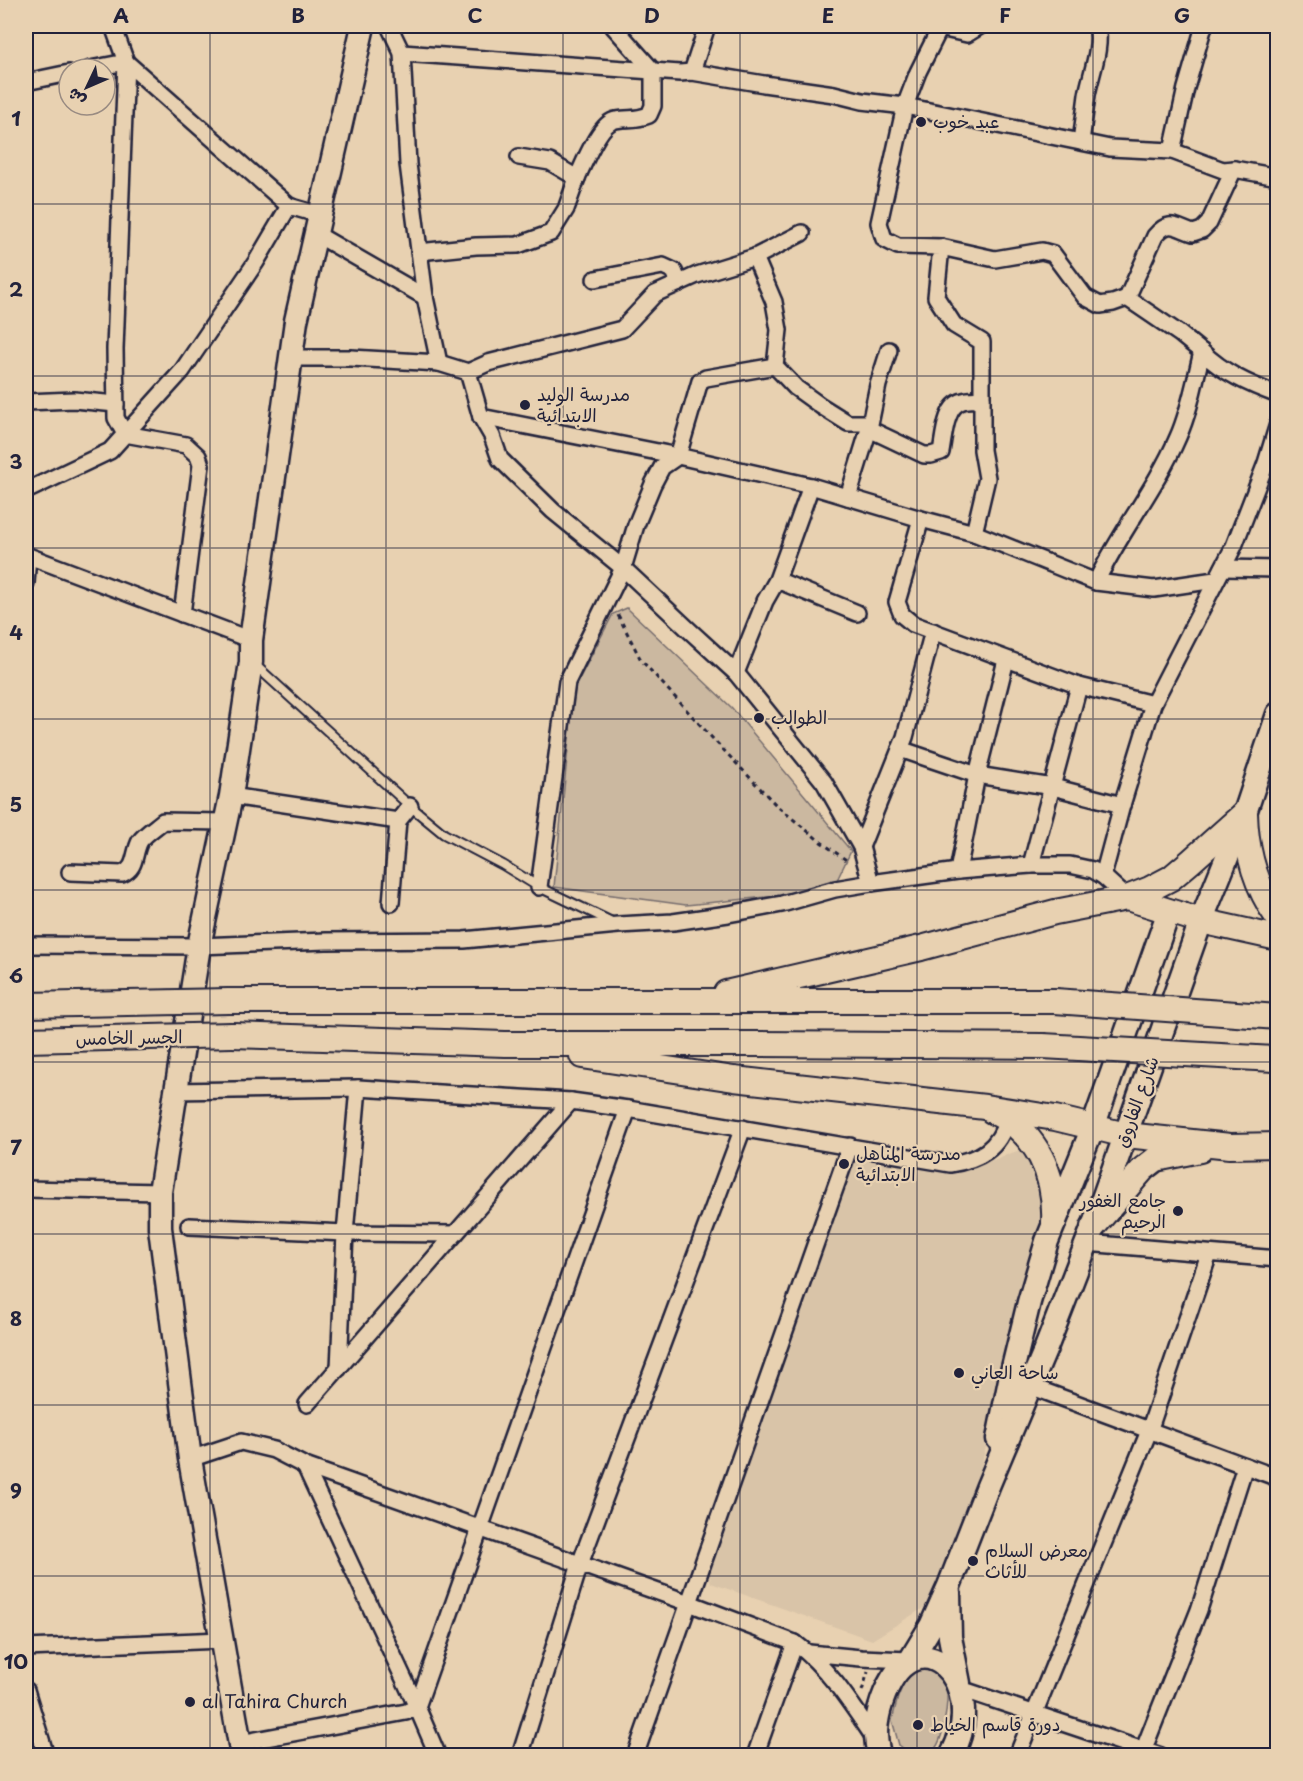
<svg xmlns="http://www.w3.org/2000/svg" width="1303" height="1781" viewBox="0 0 1303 1781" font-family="'Playpen Sans','Playpen Sans Arabic',sans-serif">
<rect width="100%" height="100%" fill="#e8d1b1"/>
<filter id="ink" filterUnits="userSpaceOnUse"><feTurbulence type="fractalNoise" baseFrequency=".0167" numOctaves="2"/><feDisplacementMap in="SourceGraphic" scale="12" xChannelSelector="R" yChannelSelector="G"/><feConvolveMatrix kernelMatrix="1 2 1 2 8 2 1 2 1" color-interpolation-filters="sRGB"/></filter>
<g filter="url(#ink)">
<!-- built -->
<polygon fill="#d9c4a8" points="1041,1142 1047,1214 975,1489 925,1607 872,1640 711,1583 709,1575 855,1155 972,1168"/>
<!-- green -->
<g fill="#cbb8a0" stroke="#766d6e" stroke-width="1.5">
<polygon points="627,608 732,708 851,851 837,880 817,889 787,895 686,905 554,887 574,689 613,614"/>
<path d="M931 1668 947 1681C948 1697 946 1749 927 1755 923 1757 916 1755 912 1755L899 1745 892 1720 898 1697 905 1680 913 1671Z"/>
</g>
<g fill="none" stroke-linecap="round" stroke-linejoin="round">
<!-- lane casing -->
<g stroke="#22223b" stroke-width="12">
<polyline id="lane" points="254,664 410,806 444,834 503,865 539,887 614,923"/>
</g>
<!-- street casing -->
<g stroke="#22223b" stroke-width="20">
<g id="street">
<polyline points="389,26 402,53 408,164 425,297 439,363"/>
<polyline points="941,26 918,72 905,106 879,223 884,239 898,246 941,247 936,297 954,325 982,342 982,399"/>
<polyline points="940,28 967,34 980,26"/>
<polyline points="402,53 680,73 692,72 764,84 834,94 862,101 905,106 1110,148 1172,151 1223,170 1234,169 1278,177"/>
<polyline points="90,69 126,62 113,26"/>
<polyline points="692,72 707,26"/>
<polyline points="26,82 69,73"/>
<path d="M1081 142C1083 126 1085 111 1087 95 1091 73 1102 48 1097 26"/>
<polyline points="1172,151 1186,88 1204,26"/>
<path d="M577 178C584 163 600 122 616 120 629 117 634 121 649 115L653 106V71L613 26"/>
<polyline points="316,234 425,297"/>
<polyline points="941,247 995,259 1042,251 1053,254 1085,297 1100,305 1113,303 1127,298"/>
<polyline points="419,252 476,246 518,245 551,233 566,209 577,178 550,162 519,157"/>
<polyline points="755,257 774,302 779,330 775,366 796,388 821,406 848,423 869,423"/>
<polyline points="595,279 663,266 674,271 679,283"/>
<path d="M1202 352 1180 334 1127 298 1155 236C1169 219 1175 227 1193 233L1202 230 1209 223 1234 169"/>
<polyline points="290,358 351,358 439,363 468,372 481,417 492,436 500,459 553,511 623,568 689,630 736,673 824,782 861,847 871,883"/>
<polyline points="468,372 488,363 622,329 655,294 697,275 755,257 802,233"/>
<polyline points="26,402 74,400 116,404"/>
<polyline points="481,417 678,456 811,486 921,519 974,533 1096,582 1154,589 1215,580"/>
<path d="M869 429 924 455H931L941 452C944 437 945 405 963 401 969 399 976 400 982 399V450L987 478 974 533"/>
<polyline points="26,491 110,451 182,371 256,262 289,206 320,215"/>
<polyline points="848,497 869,429 878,385 889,350"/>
<polyline points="921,519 897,602 902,615 913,624 1079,686 1153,704"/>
<polyline points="26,555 251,640"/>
<polyline points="1223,568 1278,569"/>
<polyline points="777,580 857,613"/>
<path d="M1096 582C1120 532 1156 488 1178 437 1190 410 1195 380 1202 352 1224 373 1248 384 1278 395"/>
<polyline points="26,583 28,556"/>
<polyline points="182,614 201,465 198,456 186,445 125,434 116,418 115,349 126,62 289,206"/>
<polyline points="736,673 765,601 777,580 811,486"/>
<polyline points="900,749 977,775 1053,787 1122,805"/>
<polyline points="231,796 398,821"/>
<polyline points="861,847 905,737 933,631"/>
<polyline points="1031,865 1079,686"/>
<polyline points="958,871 977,775 1006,660"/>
<path d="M70 872 122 874C137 868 133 854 140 841 145 834 156 827 163 821L224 822"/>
<polyline points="1103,876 1122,805 1153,704 1234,546 1266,463 1278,424"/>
<polyline points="539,887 567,682 623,568 636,525 653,484 662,467 678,456 700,381 706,378 775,366"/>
<polyline points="391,903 398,821 410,806"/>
<polyline points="26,945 199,946 326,941 464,940 618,925 673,922 728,914 782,904 835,889 871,883 958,871 1031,865 1070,865 1093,870 1103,876 1127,898"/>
<path d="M175 1091 358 1088 571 1101 628 1109 950 1164C979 1160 999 1149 1007 1119"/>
<polyline points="26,1189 160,1192"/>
<polyline points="189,1226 345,1233 455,1234"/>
<polyline points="1086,1243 1278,1259"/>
<polyline points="339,1368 345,1233 358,1088"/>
<polyline points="1030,1386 1278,1478"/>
<polyline points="307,1404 571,1101"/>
<path d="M190 1459 241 1442 274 1450 305 1466 689 1603 795 1643C828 1667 852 1705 875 1739"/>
<polyline points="305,1466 417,1707 438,1756"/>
<polyline points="26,1648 222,1640"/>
<polyline points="809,1653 861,1658 909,1660"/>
<polyline points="961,1689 1161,1756"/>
<polyline points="26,1690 46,1756"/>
<polyline points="240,1743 406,1712 417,1707 628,1109"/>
<polyline points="520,1756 580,1564 743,1128"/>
<polyline points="635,1756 850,1146"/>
<polyline points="755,1756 795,1643"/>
<polyline points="1017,1756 1149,1431 1209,1254"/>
<polyline points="1141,1756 1199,1610 1245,1466"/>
</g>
</g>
<!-- secondary casing -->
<g stroke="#22223b" stroke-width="27">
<g id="secondary">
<polyline points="998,1439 1010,1380 1029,1302 1047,1241 1093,1127 1169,911"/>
<polyline points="949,1593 950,1637 959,1683"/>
<polyline points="911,1659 931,1626 949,1586 988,1486 1046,1348 1093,1227 1201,921 1245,813 1278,714"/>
<polyline points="242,1756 190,1459 160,1228 160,1192 199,946 231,796 251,662 251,640 296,321 363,26"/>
<path d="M880 1756C873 1738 876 1719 882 1701 914 1608 993 1682 951 1756"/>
</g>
</g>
<!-- primary casing -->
<g stroke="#22223b" stroke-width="28">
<g id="primary">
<path d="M1245 813C1246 852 1255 886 1278 918"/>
<polyline points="1127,898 1201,921 1278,938"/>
<polyline points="726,993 921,948 1055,912 1127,898 1150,889 1171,878 1190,862 1245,813"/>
<polyline points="229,1001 1055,1001"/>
<polyline points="232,1035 505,1044 756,1044 1043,1046"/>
<polyline points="582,1056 734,1079 985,1107 1055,1118 1126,1135 1230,1146 1278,1145"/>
<path d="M992 1111C1037 1132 1056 1175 1054 1222"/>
<polyline points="1093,1227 1143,1169 1156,1159 1200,1150"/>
</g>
</g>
<!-- path -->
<g stroke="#22223b" stroke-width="3" stroke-dasharray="4.5 4.5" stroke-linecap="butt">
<polyline points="618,615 641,660 714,740 777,806 821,842 849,862"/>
<polyline points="862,1691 868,1672"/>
</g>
<!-- lane -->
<use href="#lane" stroke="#e8d1b1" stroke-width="8"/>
<!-- street -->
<use href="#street" stroke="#e8d1b1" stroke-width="15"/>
<!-- secondary -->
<use href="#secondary" stroke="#e8d1b1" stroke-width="22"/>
<!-- primary -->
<use href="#primary" stroke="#e8d1b1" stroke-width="24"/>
<!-- primary-bridge casing -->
<g stroke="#22223b" stroke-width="28" stroke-linecap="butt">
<g id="primary-bridge">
<polyline points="1055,1001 1278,1017"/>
<polyline points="26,1005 229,1001"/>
<polyline points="26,1040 232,1035"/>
<polyline points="1043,1046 1274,1059"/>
</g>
</g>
<!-- primary-bridge -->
<use href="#primary-bridge" stroke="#e8d1b1" stroke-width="24"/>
</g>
</g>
<!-- grid -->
<path fill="none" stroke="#22223b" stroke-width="1.5" stroke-opacity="0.55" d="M210 26V1756M386 26V1756M563 26V1756M740 26V1756M917 26V1756M1093 26V1756M26 204H1278M26 376H1278M26 548H1278M26 719H1278M26 890H1278M26 1062H1278M26 1234H1278M26 1405H1278M26 1576H1278"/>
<!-- markers -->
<g fill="#22223b" stroke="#e8d1b1" stroke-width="2">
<circle cx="921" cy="122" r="6"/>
<circle cx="525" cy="405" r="6"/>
<circle cx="759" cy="718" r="6"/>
<circle cx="844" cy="1164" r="6"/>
<circle cx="1178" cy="1211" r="6"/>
<circle cx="959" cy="1373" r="6"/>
<circle cx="973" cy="1561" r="6"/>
<circle cx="190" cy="1702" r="6"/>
<circle cx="918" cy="1725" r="6"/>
</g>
<g text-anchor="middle" stroke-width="4.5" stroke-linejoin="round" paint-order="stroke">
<!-- poi labels -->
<g font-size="18" fill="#22223b" stroke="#e8d1b1" text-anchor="start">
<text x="933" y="128">عبد خوب</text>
<text x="537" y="401">مدرسة الوليد<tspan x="537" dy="21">الابتدائية</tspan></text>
<text x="771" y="724">الطوالب</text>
<text x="856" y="1160">مدرسة المناهل<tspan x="856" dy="21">الابتدائية</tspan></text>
<text x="1166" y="1207" text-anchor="end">جامع الغفور<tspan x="1166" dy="21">الرحيم</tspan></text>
<text x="971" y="1379">ساحة العاني</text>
<text x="985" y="1557">معرض السلام<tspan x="985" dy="21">للأثاث</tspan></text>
<text x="202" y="1708">al Tahira Church</text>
<text x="930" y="1731">دورة قاسم الخياط</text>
</g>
<!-- street labels -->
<g font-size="18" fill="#22223b" stroke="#e8d1b1">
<text transform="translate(129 1038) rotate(-1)" y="6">الجسر الخامس</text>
<text transform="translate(1137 1102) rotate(-70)" y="6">شارع الفاروق</text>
</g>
</g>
<!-- margin -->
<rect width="1303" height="1781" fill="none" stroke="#e8d1b1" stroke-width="66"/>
<!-- north arrow -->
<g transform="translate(87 87) rotate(226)"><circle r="28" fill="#e8d1b1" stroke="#998b82" stroke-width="1.5"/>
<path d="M0-4.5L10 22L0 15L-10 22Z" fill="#22223b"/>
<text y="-9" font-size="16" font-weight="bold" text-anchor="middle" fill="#22223b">ش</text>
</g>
<rect x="33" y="33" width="1237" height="1715" fill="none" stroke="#22223b" stroke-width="2"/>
<g font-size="20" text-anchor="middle" font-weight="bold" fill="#22223b">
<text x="121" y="23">A</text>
<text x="298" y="23">B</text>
<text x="475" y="23">C</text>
<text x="652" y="23">D</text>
<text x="828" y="23">E</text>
<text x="1005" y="23">F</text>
<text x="1182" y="23">G</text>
<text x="16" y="126">1</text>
<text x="16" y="297">2</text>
<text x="16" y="469">3</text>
<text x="16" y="640">4</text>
<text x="16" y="812">5</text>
<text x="16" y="983">6</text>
<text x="16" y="1155">7</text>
<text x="16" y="1326">8</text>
<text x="16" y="1498">9</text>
<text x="16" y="1669">10</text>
</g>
</svg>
